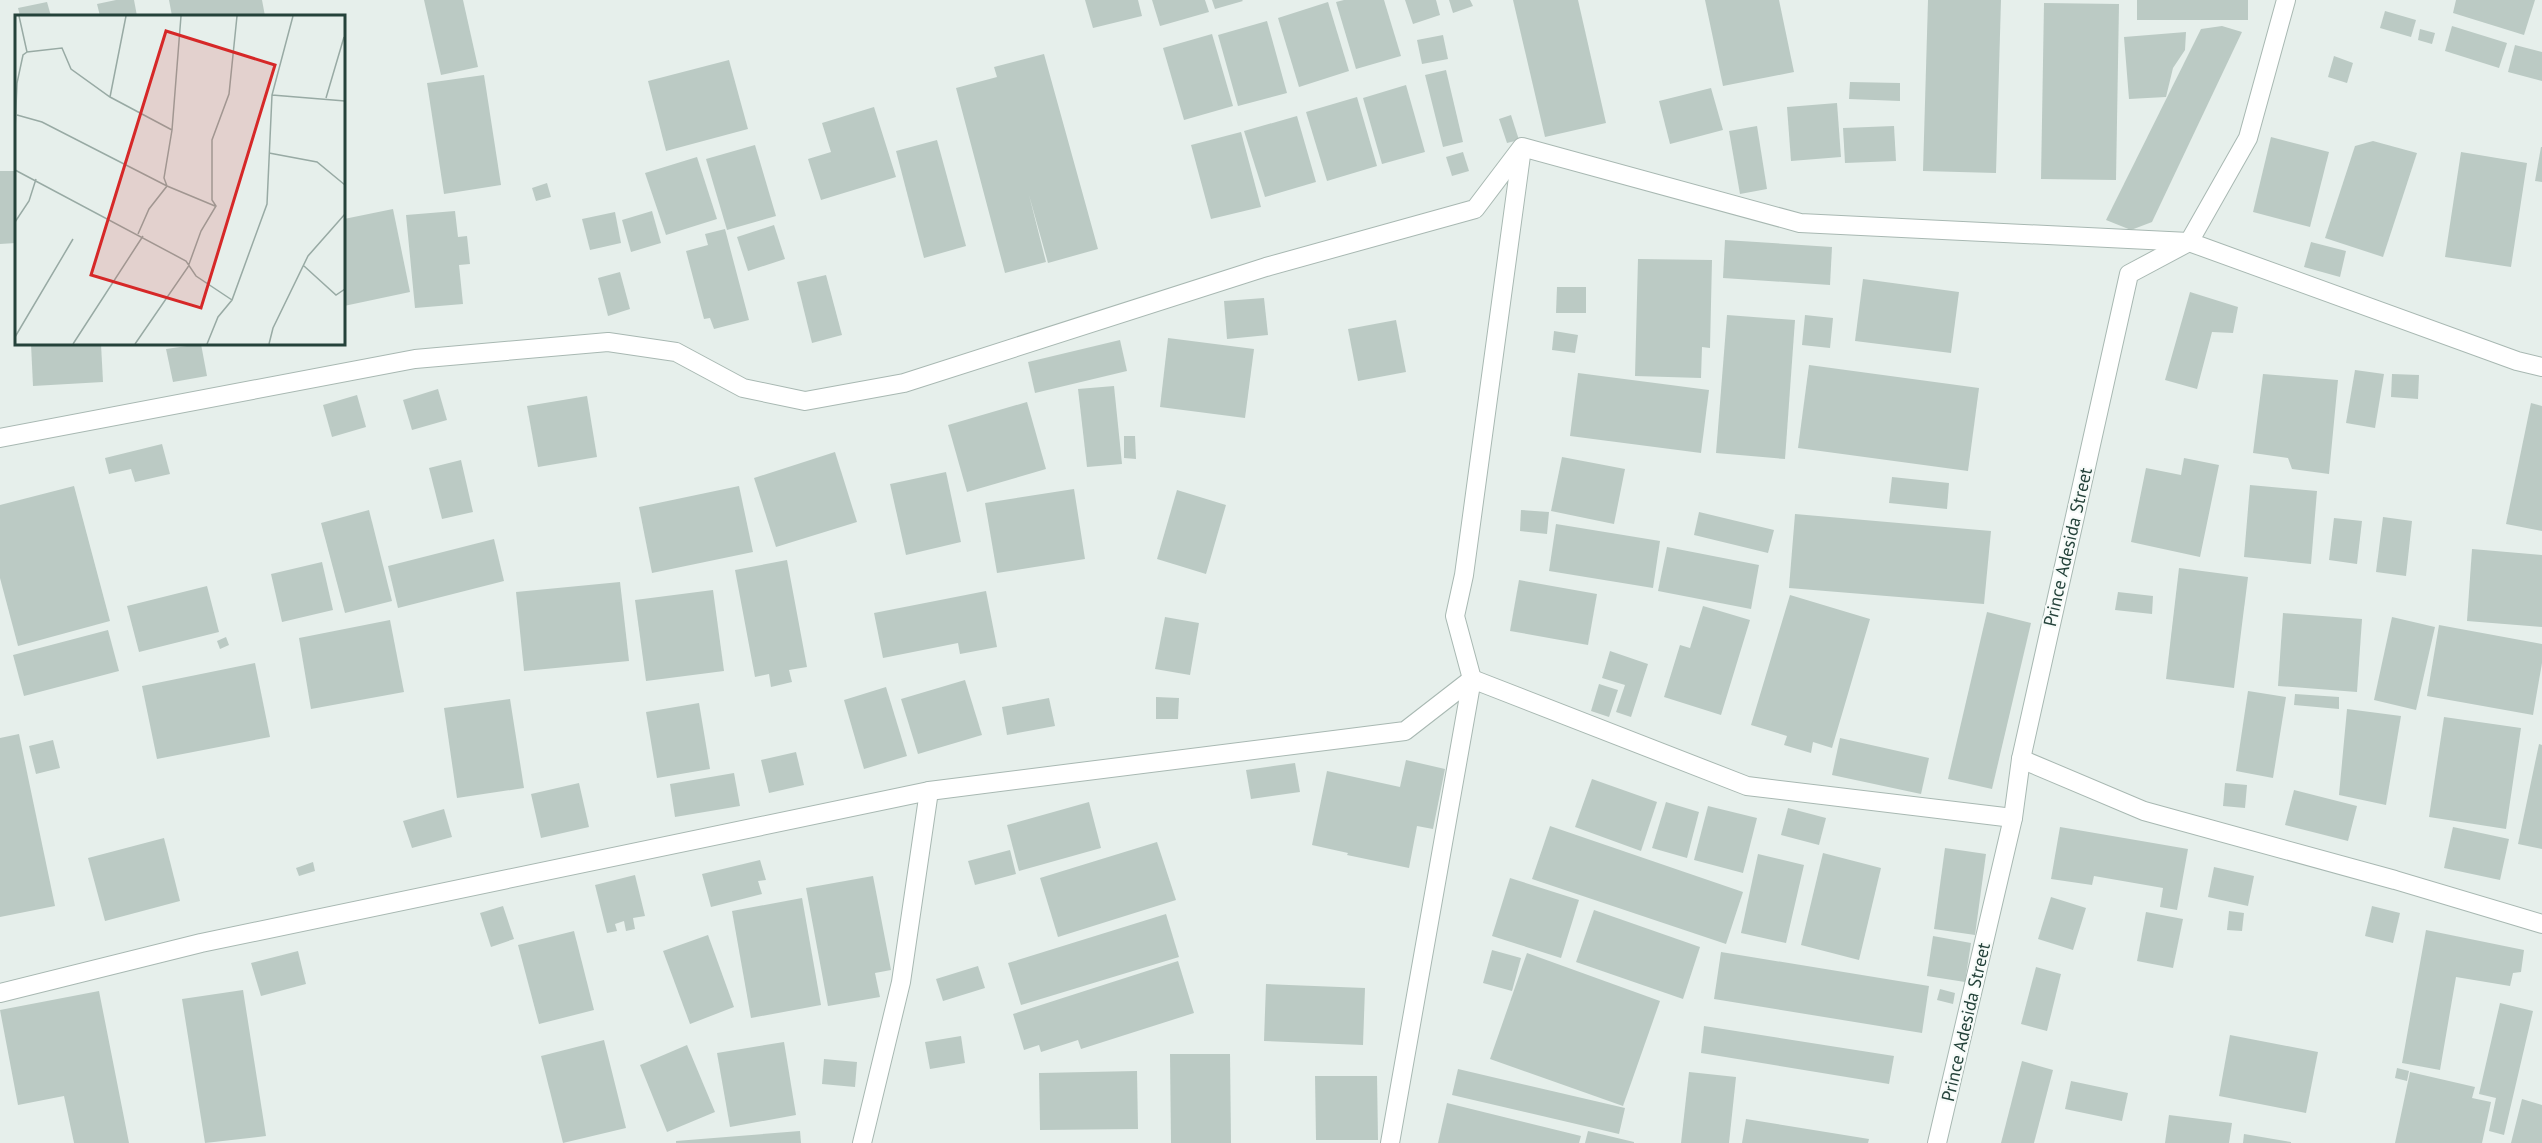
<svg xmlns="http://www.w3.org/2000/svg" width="2542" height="1143" viewBox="0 0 2542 1143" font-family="'PT Sans',sans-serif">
<rect width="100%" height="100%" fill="#e6efeb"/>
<!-- building -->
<g fill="#bbcac4">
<polygon points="116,0 134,0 137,16 100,16 97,4"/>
<polygon points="169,0 262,0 265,16 172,16"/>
<polygon points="424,0 463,0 478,67 441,75"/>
<polygon points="1085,0 1138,0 1142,16 1093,28"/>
<polygon points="1152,0 1205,0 1209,12 1160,26"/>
<polygon points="1212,0 1242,0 1243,1 1215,9"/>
<polygon points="1344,0 1384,0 1401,56 1356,69 1336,2"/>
<polygon points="1405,0 1436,0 1440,15 1413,24"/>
<polygon points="1449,0 1470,0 1473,6 1453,13"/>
<polygon points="1513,0 1578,0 1606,123 1545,137"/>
<polygon points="1705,0 1779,0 1794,72 1723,86"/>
<polygon points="1928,0 2001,0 1996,173 1923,171"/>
<rect x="2137" y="0" width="111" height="20"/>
<polygon points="2456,0 2535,0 2524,35 2453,13"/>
<polygon points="47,2 51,16 20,16 18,8"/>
<polygon points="1328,2 1349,71 1299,87 1278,18"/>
<polygon points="2044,3 2119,4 2116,180 2041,179"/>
<polygon points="2385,11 2416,20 2411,37 2380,28"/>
<polygon points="1267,21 1287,93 1238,106 1218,35"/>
<polygon points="2222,26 2242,32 2152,222 2131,230 2106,220 2201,29"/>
<polygon points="2452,26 2507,43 2499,68 2445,51"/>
<polygon points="2420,29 2435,33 2432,44 2418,40"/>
<polygon points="2186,32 2185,50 2173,68 2166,97 2129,99 2124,37"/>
<polygon points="1212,34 1233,106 1184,120 1163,48"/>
<polygon points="1443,35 1448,59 1422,64 1417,40"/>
<polygon points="2515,45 2542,52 2542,81 2508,72"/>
<polygon points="1044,54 1098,249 1048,263 1029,195 1046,262 1005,273 956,88 997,77 994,67"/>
<polygon points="2334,56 2353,63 2347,83 2328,77"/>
<polygon points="729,60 748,129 666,151 648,81"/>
<polygon points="1446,70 1463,142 1443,147 1425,75"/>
<polygon points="484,75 501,185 444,194 427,83"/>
<polygon points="1850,82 1900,83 1900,101 1849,99"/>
<polygon points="1406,85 1425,152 1382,164 1363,98"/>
<polygon points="1711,88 1723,130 1670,144 1659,101"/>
<polygon points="1357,97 1377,166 1327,181 1306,112"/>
<polygon points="1837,103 1841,157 1791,161 1787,107"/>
<polygon points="874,107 896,177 821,200 808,159 831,152 822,123"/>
<polygon points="1511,115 1519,140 1507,143 1499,119"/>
<polygon points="1297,116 1316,182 1265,197 1244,131"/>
<polygon points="1757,126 1767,189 1740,194 1729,131"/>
<polygon points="1894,126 1896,161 1845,163 1843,128"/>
<polygon points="1241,132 1261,207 1211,219 1191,145"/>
<polygon points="2271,137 2329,152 2310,227 2253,212"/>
<polygon points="937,140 966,246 924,258 896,151"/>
<polygon points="2373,141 2417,153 2383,257 2325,238 2355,146"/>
<polygon points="755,145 776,216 727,230 706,159"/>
<polygon points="2541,147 2542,147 2542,182 2535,181"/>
<polygon points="1463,152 1469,171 1452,176 1446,157"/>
<polygon points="2461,152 2527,163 2511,267 2445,257"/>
<polygon points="697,157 717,219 666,235 645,173"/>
<polygon points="0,171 16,171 16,243 0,244"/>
<polygon points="547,183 551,197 536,201 532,188"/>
<polygon points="393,209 410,292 344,306 344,219"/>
<polygon points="455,211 458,237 467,236 470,264 459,265 463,304 415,308 406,215"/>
<polygon points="652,211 661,243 631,252 622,220"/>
<polygon points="615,212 621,243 590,250 582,219"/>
<polygon points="774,225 785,259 748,271 737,237"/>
<polygon points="725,229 749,320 714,329 710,318 704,319 686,251 708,245 705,234"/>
<polygon points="1725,240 1832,247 1830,285 1723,278"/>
<polygon points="2311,242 2346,251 2340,277 2304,267"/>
<polygon points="1638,259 1712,260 1710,348 1702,347 1701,378 1635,376"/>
<polygon points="620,272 630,309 608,316 598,278"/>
<polygon points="826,275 842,335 812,343 797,282"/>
<polygon points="1863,279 1959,292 1951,353 1855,341"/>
<polygon points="1557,287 1586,287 1586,313 1556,313"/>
<polygon points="2190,292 2238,307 2233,333 2212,332 2197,389 2165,380"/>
<polygon points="1264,298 1268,335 1227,339 1224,301"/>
<polygon points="1727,315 1795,320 1785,459 1716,453"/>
<polygon points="1805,315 1833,318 1830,348 1802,345"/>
<polygon points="1396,320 1406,372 1358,381 1348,329"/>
<polygon points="1554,331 1578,335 1575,353 1552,350"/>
<polygon points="1168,338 1254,349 1245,418 1160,407"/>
<polygon points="1120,340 1127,371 1035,393 1028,362"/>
<polygon points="31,344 101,344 103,382 33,386"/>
<polygon points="201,344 207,376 173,382 166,349"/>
<polygon points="1809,365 1979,388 1968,471 1798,448"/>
<polygon points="2355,370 2384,374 2375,428 2346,423"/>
<polygon points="1578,373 1709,390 1701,453 1570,436"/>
<polygon points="2263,374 2338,380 2329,474 2292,469 2288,458 2253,453"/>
<polygon points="2392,374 2419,375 2418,399 2391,397"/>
<polygon points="1114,386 1122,464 1087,467 1078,389"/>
<polygon points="438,389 447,420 412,430 403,400"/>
<polygon points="357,395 366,427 332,437 323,405"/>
<polygon points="587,396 597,457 538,467 527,406"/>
<polygon points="1027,402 1046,469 967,492 948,425"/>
<polygon points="2531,403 2542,406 2542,531 2506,524"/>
<polygon points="1124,436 1135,436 1136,459 1124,458"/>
<polygon points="162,444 170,474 135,482 131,469 109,474 105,458"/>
<polygon points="835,452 857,522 776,547 754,478"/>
<polygon points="1562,457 1625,469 1614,524 1551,511"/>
<polygon points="2184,458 2219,465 2200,557 2131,542 2146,468 2181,475"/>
<polygon points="461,460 473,512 442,519 429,468"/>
<polygon points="946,472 961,542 906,555 890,484"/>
<polygon points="1892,477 1949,483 1947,509 1889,503"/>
<polygon points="2250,485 2317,491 2311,564 2244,557"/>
<polygon points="74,486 110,621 18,646 0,578 0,505"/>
<polygon points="739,486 753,552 652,573 639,507"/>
<polygon points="1074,489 1085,559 997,573 985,503"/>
<polygon points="1177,490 1226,505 1206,574 1157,559"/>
<polygon points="369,510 392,601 345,613 321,523"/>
<polygon points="1521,510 1549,512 1547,534 1520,531"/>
<polygon points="1699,512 1774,530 1768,553 1694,535"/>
<polygon points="1795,514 1991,531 1984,604 1789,588"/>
<polygon points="2383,517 2412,521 2406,576 2376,572"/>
<polygon points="2334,518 2362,521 2357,564 2329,560"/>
<polygon points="1556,524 1660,541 1653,588 1549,571"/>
<polygon points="494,539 504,581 398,608 388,566"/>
<polygon points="1667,547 1759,565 1751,609 1658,591"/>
<polygon points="2472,549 2542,555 2542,627 2467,621"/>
<polygon points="787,560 807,667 789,670 792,682 771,687 769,674 755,677 735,570"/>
<polygon points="322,562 333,610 282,622 271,574"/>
<polygon points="2179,568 2248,577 2234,688 2166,679"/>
<polygon points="1519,580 1597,594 1588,645 1510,631"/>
<polygon points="620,582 629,661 524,671 516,592"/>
<polygon points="207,586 219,632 139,652 127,606"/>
<polygon points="713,590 724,671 646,681 635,600"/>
<polygon points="986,591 997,647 960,654 958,643 883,658 874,613"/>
<polygon points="2118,592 2153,596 2152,614 2115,610"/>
<polygon points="1790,595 1870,619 1832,748 1813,742 1811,753 1784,745 1787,736 1751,725"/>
<polygon points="1703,606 1750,620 1721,715 1664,697 1680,645 1690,648"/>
<polygon points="1987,612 2031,623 1992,789 1948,779"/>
<polygon points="2283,613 2362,619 2357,692 2278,686"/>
<polygon points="1165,617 1199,623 1190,675 1155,669"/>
<polygon points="2392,617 2435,627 2416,710 2374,700"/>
<polygon points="390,620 404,692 311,709 299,638"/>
<polygon points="2439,625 2542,644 2542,663 2533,715 2427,696"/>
<polygon points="108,630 119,671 24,696 13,655"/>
<polygon points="226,637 229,645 220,649 217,641"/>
<polygon points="1610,651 1648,664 1631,717 1616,712 1625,685 1602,678"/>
<polygon points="255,663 270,737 157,759 142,686"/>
<polygon points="965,680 982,735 918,754 901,699"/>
<polygon points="1599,684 1618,690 1609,717 1591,711"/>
<polygon points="886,687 907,756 864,769 844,700"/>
<polygon points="2248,691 2286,697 2273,778 2236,771"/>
<polygon points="2295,694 2339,697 2339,709 2294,705"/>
<polygon points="1156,697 1179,698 1178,719 1156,719"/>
<polygon points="1049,698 1055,726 1007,735 1002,707"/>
<polygon points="510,699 524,788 457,798 444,708"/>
<polygon points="699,703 710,769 657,778 646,712"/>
<polygon points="2347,709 2401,716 2386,805 2339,795"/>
<polygon points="2444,717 2521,728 2506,829 2429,817"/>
<polygon points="19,734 55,906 0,917 0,738"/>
<polygon points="1840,738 1929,758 1921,794 1832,775"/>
<polygon points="53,740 60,768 36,774 29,746"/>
<polygon points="2539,744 2542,745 2542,849 2518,844"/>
<polygon points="796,752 804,785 769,793 761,760"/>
<polygon points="1406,760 1445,769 1433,829 1417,826 1409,868 1347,855 1348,853 1312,845 1327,771 1400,787"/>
<polygon points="1295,763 1300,792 1251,799 1246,770"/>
<polygon points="734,773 740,806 675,817 670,784"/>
<polygon points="1592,779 1657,802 1641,851 1575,827"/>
<polygon points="579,783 589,827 541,838 531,794"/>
<polygon points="2225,783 2247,785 2245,808 2223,806"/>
<polygon points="2294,790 2357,806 2348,841 2285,825"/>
<polygon points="1089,802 1101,848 1019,871 1007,825"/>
<polygon points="1666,802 1699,812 1687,858 1652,848"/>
<polygon points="1708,806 1757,818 1743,873 1694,860"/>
<polygon points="1788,808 1826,818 1819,845 1781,835"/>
<polygon points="444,809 452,837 412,848 403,821"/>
<polygon points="1550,826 1743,892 1726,944 1532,879"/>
<polygon points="2060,827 2188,849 2177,910 2160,907 2163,888 2094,876 2092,885 2051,879"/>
<polygon points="2453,827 2509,839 2500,880 2444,868"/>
<polygon points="164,838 180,901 105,921 88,858"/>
<polygon points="1157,842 1176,900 1058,937 1040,878"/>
<polygon points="1945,848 1986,854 1975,935 1934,929"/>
<polygon points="1010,850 1016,874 975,885 968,861"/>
<polygon points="1823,853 1881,868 1859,960 1801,945"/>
<polygon points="1758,854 1804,865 1786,943 1741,933"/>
<polygon points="760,860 766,880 758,881 762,894 711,907 702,874"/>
<polygon points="313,862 315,871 299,876 296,868"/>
<polygon points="2214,867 2254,876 2248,906 2208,897"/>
<polygon points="635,875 645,916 633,918 635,929 626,931 624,921 615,924 617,931 607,933 595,885"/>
<polygon points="873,876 891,970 875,973 880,997 828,1006 806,888"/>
<polygon points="1510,878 1579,900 1561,958 1492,936"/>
<polygon points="2051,897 2086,908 2073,950 2038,939"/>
<polygon points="802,898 821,1005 751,1018 732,911"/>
<polygon points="503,906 514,939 491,947 480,913"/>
<polygon points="2372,906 2400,913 2393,943 2365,936"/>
<polygon points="1594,910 1700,947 1683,999 1576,962"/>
<polygon points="2229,911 2244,913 2242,931 2227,930"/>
<polygon points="2146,912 2183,919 2173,968 2137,961"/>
<polygon points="1166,914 1179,957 1021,1005 1008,963"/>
<polygon points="2426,930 2524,950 2521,972 2513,973 2510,986 2456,977 2440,1070 2402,1063"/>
<polygon points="574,931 594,1010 539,1024 518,945"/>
<polygon points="708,935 734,1007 690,1024 663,951"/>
<polygon points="1933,936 1971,943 1965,982 1927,976"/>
<polygon points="1492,950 1521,958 1512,991 1483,983"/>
<polygon points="298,951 306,984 261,996 251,963"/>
<polygon points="1721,952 1929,986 1922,1033 1714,999"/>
<polygon points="1527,953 1660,1001 1623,1106 1490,1059"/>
<polygon points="1178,961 1194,1013 1081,1049 1078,1040 1041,1052 1039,1045 1024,1050 1013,1014"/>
<polygon points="978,966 985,988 943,1001 936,979"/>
<polygon points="2036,967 2061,974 2047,1031 2021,1024"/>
<polygon points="1266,984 1365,988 1363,1045 1264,1041"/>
<polygon points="1940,989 1955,993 1953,1004 1937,1000"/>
<polygon points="243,990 266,1136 205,1143 182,999"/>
<polygon points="99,991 129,1143 74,1143 64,1096 18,1105 0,1010"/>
<polygon points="2500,1003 2533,1011 2504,1135 2489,1131 2496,1098 2479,1094"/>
<polygon points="1704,1026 1894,1056 1889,1084 1701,1053"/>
<polygon points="2230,1035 2318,1052 2306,1113 2219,1096"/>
<polygon points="961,1036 965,1063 930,1069 925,1042"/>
<polygon points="604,1040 626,1128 563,1143 541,1056"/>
<polygon points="784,1042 796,1115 730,1127 717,1053"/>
<polygon points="687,1045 715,1112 667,1132 640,1065"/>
<polygon points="1170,1054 1230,1054 1231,1143 1171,1143"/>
<polygon points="824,1059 857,1062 855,1087 822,1084"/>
<polygon points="2022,1061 2053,1070 2034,1143 2001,1143"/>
<polygon points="2397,1068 2409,1071 2407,1081 2395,1078"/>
<polygon points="1458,1069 1625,1108 1619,1134 1452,1095"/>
<polygon points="1137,1071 1138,1129 1040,1130 1039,1073"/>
<polygon points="1689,1072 1736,1077 1729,1143 1681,1143"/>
<polygon points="2410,1072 2475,1087 2472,1098 2491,1102 2482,1143 2395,1143"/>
<polygon points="1315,1076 1377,1076 1378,1140 1316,1140"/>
<polygon points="2071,1081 2128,1093 2122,1121 2065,1109"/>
<polygon points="2522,1099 2542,1105 2542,1143 2511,1143"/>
<polygon points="1447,1103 1581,1136 1579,1143 1438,1143"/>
<polygon points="2169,1115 2232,1123 2229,1143 2165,1143"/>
<polygon points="1746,1119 1869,1139 1868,1143 1742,1143"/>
<polygon points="800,1131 801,1143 676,1143 676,1141"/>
<polygon points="1588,1131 1634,1142 1634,1143 1585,1143"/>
<polygon points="2244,1134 2291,1142 2291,1143 2243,1143"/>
</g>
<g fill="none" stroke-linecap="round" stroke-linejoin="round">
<!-- minor casing -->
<g stroke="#a8b8b2" stroke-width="20">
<g id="minor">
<polyline points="0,438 415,359 608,342 676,352 743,388 805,401 904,383 1266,267 1475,209 1522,147 1800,223 2189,242 2517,361 2542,367"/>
<polyline points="2021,759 2144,811 2395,880 2542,924"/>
<polyline points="0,993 201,943 929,791 1405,731 1472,679 1747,786 2013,818"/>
<polyline points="862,1143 901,982 929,791"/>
<polyline points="1390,1143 1472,679 1455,616 1464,575 1522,148"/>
<polyline points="1937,1143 2013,818 2021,759 2129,274 2189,242 2248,138 2286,0"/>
</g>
</g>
<!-- minor -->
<use href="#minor" stroke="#fff" stroke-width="18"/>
</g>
<g text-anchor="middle" stroke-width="4.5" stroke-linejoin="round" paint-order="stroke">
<!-- street labels -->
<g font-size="18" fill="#24423a" stroke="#f7fbf9">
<text transform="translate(2068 547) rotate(-77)" y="6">Prince Adesida Street</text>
<text transform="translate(1966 1022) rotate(-77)" y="6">Prince Adesida Street</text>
</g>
</g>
<!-- overview -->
<g transform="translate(15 15)">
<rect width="330" height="330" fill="#e6efeb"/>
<path fill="none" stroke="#98aaa4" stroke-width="1.5" d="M12 37 47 33 56 54 95 82 157 115M257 80 330 86M95 82 111 1M311 83 329 22M2 100 27 107 152 171 200 191M0 115 2 68 8 40 12 37 4 1M254 138 302 147 330 170M0 155 171 246 181 261 217 285M0 207 14 186 21 164M123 219 134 194 152 171 149 163 157 115 166 1M289 251 321 280 330 274M0 322 58 224M58 329 128 221M120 329 173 252 186 216 201 191 197 185V125L214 79 222 1M192 329 203 302 217 285 252 189 257 80 278 1M254 329 258 313 293 241 330 199"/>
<path fill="#d62828" fill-opacity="0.15" stroke="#d62828" stroke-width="3" d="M151 16 260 50 186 293 76 260Z"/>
<rect width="330" height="330" fill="none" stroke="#24423a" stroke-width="3"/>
</g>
</svg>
